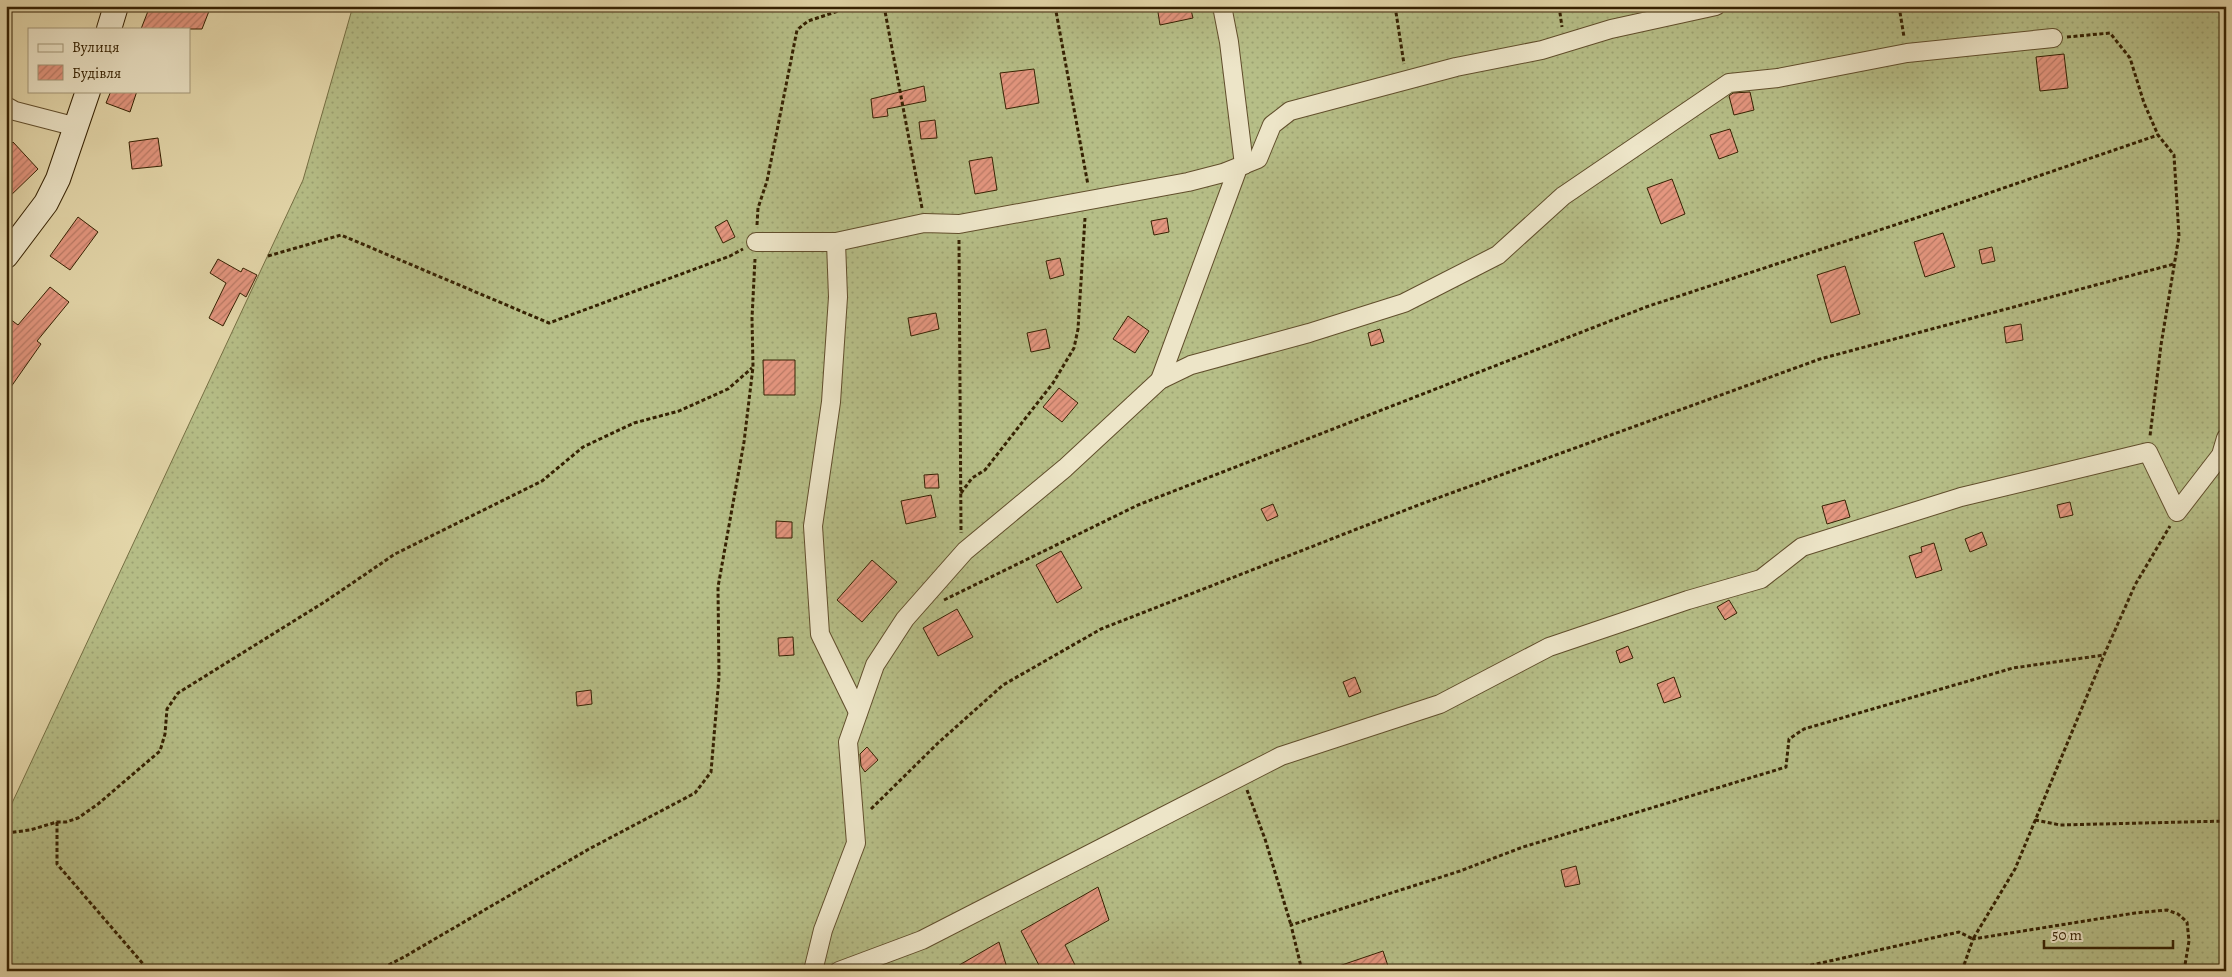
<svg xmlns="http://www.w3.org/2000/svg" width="2232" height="977" viewBox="0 0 2232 977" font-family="Alegreya,serif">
<defs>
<pattern id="garden-dots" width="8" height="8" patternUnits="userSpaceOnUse" patternTransform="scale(1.25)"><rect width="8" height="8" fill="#b6be87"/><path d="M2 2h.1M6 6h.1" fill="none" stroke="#9da373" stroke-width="1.8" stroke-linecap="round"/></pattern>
<pattern id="building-hatch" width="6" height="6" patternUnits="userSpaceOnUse" patternTransform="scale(1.25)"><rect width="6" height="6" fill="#e4967f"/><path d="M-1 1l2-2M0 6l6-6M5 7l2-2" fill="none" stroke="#ba7a66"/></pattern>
</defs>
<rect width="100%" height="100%" fill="#e4d7aa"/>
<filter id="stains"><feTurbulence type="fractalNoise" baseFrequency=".004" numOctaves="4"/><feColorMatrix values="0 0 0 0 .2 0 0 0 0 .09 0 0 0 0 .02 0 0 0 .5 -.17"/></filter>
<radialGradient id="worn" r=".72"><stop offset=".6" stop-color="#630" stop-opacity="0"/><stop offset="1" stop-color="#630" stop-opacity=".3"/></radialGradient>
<!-- garden -->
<polygon fill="url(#garden-dots)" stroke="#767044" points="353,6 2226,6 2226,971 6,971 6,816 303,180"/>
<!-- building -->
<g fill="url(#building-hatch)" stroke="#352102">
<polygon points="150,6 211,6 202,29 141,29"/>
<polygon points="1157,6 1190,6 1193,18 1160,25"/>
<polygon points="2064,54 2068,88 2040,91 2036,57"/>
<polygon points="1034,69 1039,103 1006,109 1000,73"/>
<polygon points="924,86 926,101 887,109 888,116 873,118 871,99"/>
<polygon points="111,91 137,91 130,112 106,103"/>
<polygon points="1750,92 1754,110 1734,115 1729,96 1733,93"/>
<polygon points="935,120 937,138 921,139 919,122"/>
<polygon points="1730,129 1738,152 1719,159 1710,135"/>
<polygon points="158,138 162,166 132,169 129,142"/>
<polygon points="13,142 38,169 6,200 6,149"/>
<polygon points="992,157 997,190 975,194 969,161"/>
<polygon points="1672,179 1685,214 1661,224 1647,188"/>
<polygon points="78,217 98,232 70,270 50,256"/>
<polygon points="1167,218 1169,232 1154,235 1151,221"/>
<polygon points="727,220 735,237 723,243 715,227"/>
<polygon points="1943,233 1955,267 1925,277 1914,242"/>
<polygon points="1992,247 1995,261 1982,264 1979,250"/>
<polygon points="1060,258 1064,275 1050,279 1046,261"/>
<polygon points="218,259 241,272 243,268 257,275 246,297 240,293 223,326 209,318 226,283 210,273"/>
<polygon points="1845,266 1860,314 1831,323 1817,275"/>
<polygon points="50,287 69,302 37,341 41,344 6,394 6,316 18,325"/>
<polygon points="936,313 939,329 911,336 908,318"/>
<polygon points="1128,316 1149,331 1135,353 1113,339"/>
<polygon points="2021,324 2023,340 2006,343 2004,327"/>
<polygon points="1046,329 1050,348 1031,352 1027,333"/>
<polygon points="1380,329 1384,342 1371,346 1368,333"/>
<polygon points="763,360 795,360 795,395 764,395"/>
<polygon points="1059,388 1078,403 1062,422 1043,407"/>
<polygon points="938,474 939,488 925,488 924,475"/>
<polygon points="931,495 936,517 906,524 901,501"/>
<polygon points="1845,500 1850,517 1827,524 1822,506"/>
<polygon points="2070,502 2073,515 2060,518 2057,505"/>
<polygon points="1273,504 1278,516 1267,521 1261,509"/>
<polygon points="776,521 792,522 792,538 776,538"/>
<polygon points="1982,532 1987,545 1970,552 1965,539"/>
<polygon points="1934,543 1942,570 1916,578 1909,556 1922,552 1921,547"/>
<polygon points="1061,551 1082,588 1057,603 1036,565"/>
<polygon points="872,560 897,582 862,622 837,600"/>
<polygon points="1729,600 1737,613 1725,620 1717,607"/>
<polygon points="957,609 973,637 938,656 923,628"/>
<polygon points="793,637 794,655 779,656 778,638"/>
<polygon points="1628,646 1633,658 1620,663 1616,651"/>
<polygon points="1355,677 1361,692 1349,697 1343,682"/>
<polygon points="1674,677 1681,697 1664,703 1657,684"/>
<polygon points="591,690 592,704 577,706 576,692"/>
<polygon points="867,747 878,760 865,772 861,766 860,754"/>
<polygon points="1576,866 1580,884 1565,887 1561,870"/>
<polygon points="1098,887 1109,920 1065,945 1078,971 1042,971 1021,931"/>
<polygon points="999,942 1008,971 949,971"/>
<polygon points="1383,951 1388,966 1374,971 1334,971 1333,968"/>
</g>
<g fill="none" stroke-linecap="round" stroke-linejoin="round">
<!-- street casing -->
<g stroke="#614e2c" stroke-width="20">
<g id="street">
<polyline points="1222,6 1229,42 1244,165"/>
<polyline points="6,106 15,111 77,127"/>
<polyline points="756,242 836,242"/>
<polyline points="1160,380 1238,168"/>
<polyline points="858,712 820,634 813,526 831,402 838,297 836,242 924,223 959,224 1188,182 1223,173 1258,159 1272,125 1290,111 1456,67 1542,50 1611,29 1716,6"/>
<polyline points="813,971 823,930 856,843 848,742 875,665 905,619 965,551 1065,468 1160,380 1191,365 1309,333 1404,303 1498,255 1563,196 1729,83 1778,78 1907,53 2053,38"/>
<polyline points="839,971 922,940 1281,756 1440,704 1549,647 1688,600 1761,579 1802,547 1961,497 2148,452 2177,512 2221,455 2226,438"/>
</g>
</g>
<!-- secondary casing -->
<g stroke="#352102" stroke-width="26">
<g id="secondary">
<polyline points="109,29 116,6"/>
<polyline points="6,256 46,203 58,179 88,91"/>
</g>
</g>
<!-- path -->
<g stroke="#352102" stroke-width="3" stroke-dasharray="4 2.5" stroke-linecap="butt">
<polyline points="884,6 922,208"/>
<polyline points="1055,6 1088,185"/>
<polyline points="1395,6 1404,64"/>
<polyline points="1559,6 1562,27"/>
<polyline points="1899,6 1904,37"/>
<polyline points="2067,37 2110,33 2130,58 2144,103 2158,135 2174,155 2179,236 2161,345 2150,436"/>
<polyline points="757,225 758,208 767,181 797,30 808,21 854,6"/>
<polyline points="959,240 961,533"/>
<polyline points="268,256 341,235 549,323 730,256 743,249"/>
<polyline points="961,493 972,478 985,470 1053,383 1074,348 1078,329 1085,218"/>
<polyline points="944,600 1138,505 1646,307 1922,216 2158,135"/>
<polyline points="1247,790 1265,839 1291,925"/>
<polyline points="871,809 938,743 1003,685 1101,629 1421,504 1820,359 2174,264"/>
<polyline points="2035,820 2060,825 2226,821"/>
<polyline points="57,822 57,864 144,965 145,971"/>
<polyline points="6,833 30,830 57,822 66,822 78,818 98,804 160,751 165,734 167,709 178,693 326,601 395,554 542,481 583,447 634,423 679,411 728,389 752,368"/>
<polyline points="377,971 404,957 589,849 695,793 711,772 719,677 718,587 744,442 753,367 752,318 755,259"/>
<polyline points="1302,971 1291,925 1460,871 1523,847 1786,767 1789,739 1804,729 2013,668 2104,655"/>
<polyline points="1785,971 1959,932 1973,939 2015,869 2104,655 2135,585 2170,526"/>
<polyline points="1962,971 1973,939 2135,913 2167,910 2178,914 2187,922 2189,941 2184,971"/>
</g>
<!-- street -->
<use href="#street" stroke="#ede5c8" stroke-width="18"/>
<!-- secondary -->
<use href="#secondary" stroke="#ede5c8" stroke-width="24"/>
</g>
<!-- margin -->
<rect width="2232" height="977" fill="none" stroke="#e4d7aa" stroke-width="25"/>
<rect x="8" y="8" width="2217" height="962" fill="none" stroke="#352102" stroke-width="2.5"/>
<rect x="12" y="12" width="2207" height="952" fill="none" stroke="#352102"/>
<!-- legend -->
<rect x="28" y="28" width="162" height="65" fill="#ede5c8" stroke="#a39779"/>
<rect x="38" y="44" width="25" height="8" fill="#ede5c8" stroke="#a39779"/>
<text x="72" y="52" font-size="15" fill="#352102">Вулиця</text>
<rect x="38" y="65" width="25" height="15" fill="url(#building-hatch)" stroke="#a39779"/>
<text x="72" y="78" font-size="15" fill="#352102">Будівля</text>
<!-- scale -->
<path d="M2044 940v8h129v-8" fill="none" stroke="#352102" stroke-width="2.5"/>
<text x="2052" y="940" font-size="15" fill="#352102" stroke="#ede5c8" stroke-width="4" paint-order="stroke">50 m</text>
<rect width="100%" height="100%" filter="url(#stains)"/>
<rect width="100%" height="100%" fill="url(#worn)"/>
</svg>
